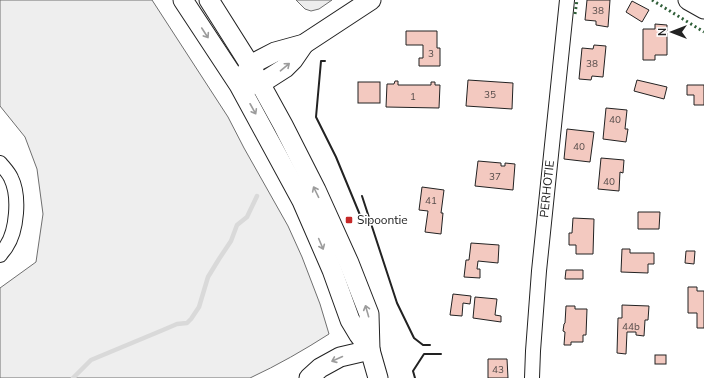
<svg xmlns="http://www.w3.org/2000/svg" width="704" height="378" viewBox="0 0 704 378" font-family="'Nunito Sans',sans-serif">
<rect width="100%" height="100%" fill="#fff"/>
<!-- green -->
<path fill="#eee" stroke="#6f6f6f" d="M0 0H152L228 117 244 148 288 226 302 257 320 304 329 334C304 350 278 365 250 378H0V288L36 262 43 214 37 169 25 137 0 106Z"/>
<!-- parking -->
<polygon fill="#ededed" stroke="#6f6f6f" points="296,0 332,0 319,9 311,11 305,9"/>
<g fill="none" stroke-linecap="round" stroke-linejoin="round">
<!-- stream -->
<polyline stroke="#d9d9d9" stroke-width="4.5" points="73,378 91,360 163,330 177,324 187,323 191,319 199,307 208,277 219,259 231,241 237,225 247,217 257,196"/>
</g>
<!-- building -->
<g fill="#f3c9c0" stroke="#222">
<polygon points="587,0 610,0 608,27 596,25 596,21 585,20"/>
<polygon points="632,1 649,10 642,22 626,12"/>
<polygon points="655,24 667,25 667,55 655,55 655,60 643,60 643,29 655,29"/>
<polygon points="406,31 437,31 437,48 440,48 440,66 419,66 419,58 423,58 423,45 406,45"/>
<polygon points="594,45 606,46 603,77 592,76 591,80 579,79 582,48 593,49"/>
<polygon points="468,80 513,83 512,109 466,106"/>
<polygon points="637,80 667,87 664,99 634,91"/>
<polygon points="395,81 398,81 398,85 431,85 431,82 435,82 435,85 440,85 439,108 386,107 387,84 394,84"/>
<rect x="358" y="82" width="22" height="21"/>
<polygon points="687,85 704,85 704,105 694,105 694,95 687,95"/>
<polygon points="606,108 627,110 625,129 628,129 626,142 603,139"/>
<polygon points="567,129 594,132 590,162 564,159"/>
<polygon points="601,158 624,160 623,173 620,172 619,191 598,189"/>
<polygon points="478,161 501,163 501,166 505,166 505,163 515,164 513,190 475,186"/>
<polygon points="422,187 444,190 441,213 443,213 441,234 425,232 428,211 419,210"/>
<polygon points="638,212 660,212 659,229 638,229"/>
<polygon points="573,218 594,219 593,254 576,254 576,245 569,245 569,233 572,233"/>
<polygon points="471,243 499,245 498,263 478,261 477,269 480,269 480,278 464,277 466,260 469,260"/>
<polygon points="622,249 630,249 630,253 654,253 654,264 648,264 648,273 621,272"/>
<polygon points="686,251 695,251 694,264 685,263"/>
<polygon points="566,270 583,270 583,279 565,279"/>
<polygon points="688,287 697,287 697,291 704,291 704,328 697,328 697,313 688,313"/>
<polygon points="453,294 471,296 470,304 463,303 462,316 450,315"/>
<polygon points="475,297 497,299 495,315 501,316 501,322 473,318"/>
<polygon points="622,305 649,306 648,320 645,320 644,336 636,335 636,332 627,332 626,354 617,353 618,318 622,318"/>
<polygon points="566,306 575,306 575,309 587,309 586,335 583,335 583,342 571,342 571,345 564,345 565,332 563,331 564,324 565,323"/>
<rect x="655" y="355" width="11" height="9"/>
<polygon points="488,359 507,359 508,378 488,378"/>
</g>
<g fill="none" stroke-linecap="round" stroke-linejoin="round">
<!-- street casing -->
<g stroke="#222" stroke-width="16">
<g id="street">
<path d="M0 163C4 168 9 173 11 178 20 196 17 231 6 247 4 250 2 252 0 255"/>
<polyline points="532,378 533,351 539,271 567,0"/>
</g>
</g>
<!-- secondary casing -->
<g stroke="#222" stroke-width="21">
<g id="secondary">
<polyline points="183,0 239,85 302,201 332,270 350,320 359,335 370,350"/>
<polyline points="209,0 250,65 283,125 316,190 349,263 369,314 370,350 378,378"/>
<polyline points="688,0 704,9"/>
<polyline points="244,76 250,65 275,52 304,44 371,0"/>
<polyline points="248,85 260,84 285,68 293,60 304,44"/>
<polyline points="309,378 320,368 340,357 370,350"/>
</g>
</g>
<!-- street -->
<use href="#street" stroke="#fff" stroke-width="14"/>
<!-- secondary -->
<use href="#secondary" stroke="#fff" stroke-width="19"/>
<!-- hedge -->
<g stroke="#2f5e38" stroke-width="3" stroke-dasharray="2 3" stroke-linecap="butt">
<polyline points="652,0 704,32"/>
<polyline points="575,14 577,0"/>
</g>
<!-- wall -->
<g stroke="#222" stroke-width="2">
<polyline points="325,61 321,61 316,117 336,157 360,215"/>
<polyline points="362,196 397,303 414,338 423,345 430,345"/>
<polyline points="415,378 413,371 424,354 441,354"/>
</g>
</g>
<!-- one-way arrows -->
<defs><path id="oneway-shaft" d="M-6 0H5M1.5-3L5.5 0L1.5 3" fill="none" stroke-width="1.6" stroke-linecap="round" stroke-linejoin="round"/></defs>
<g stroke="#9c9c9c">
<use href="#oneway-shaft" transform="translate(205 33) rotate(57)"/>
<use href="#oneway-shaft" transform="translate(285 67) rotate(-40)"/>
<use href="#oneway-shaft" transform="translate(253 109) rotate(61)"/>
<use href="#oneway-shaft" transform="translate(316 192) rotate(-116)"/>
<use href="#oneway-shaft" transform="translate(321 244) rotate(67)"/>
<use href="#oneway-shaft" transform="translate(367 311) rotate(-106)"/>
<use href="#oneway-shaft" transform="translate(337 359) rotate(156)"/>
</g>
<!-- markers -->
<rect fill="#c62828" stroke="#fff" stroke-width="1.5" x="345" y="216" width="8" height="8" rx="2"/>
<g text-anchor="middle" stroke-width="3" stroke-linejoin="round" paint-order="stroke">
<!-- number labels -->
<g font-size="10" fill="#564c4a">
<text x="598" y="14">38</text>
<text x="431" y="57">3</text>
<text x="592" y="67">38</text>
<text x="490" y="98">35</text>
<text x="413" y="100">1</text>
<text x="615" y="123">40</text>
<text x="579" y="150">40</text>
<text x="495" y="180">37</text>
<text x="609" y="185">40</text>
<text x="431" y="204">41</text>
<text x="631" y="330">44b</text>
<text x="498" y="373">43</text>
</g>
<!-- street labels -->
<g font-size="12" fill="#222" stroke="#fff">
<text transform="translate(547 189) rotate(-84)" y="4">PERHOTIE</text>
</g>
<!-- poi labels -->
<g font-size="12" fill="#222" stroke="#fff" text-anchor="start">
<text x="357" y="224">Sipoontie</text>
</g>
</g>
<!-- north arrow -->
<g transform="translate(672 32) rotate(270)" stroke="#ffffff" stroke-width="3" paint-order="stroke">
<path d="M0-3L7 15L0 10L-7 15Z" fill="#222222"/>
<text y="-6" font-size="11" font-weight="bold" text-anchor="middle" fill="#222222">N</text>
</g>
</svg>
